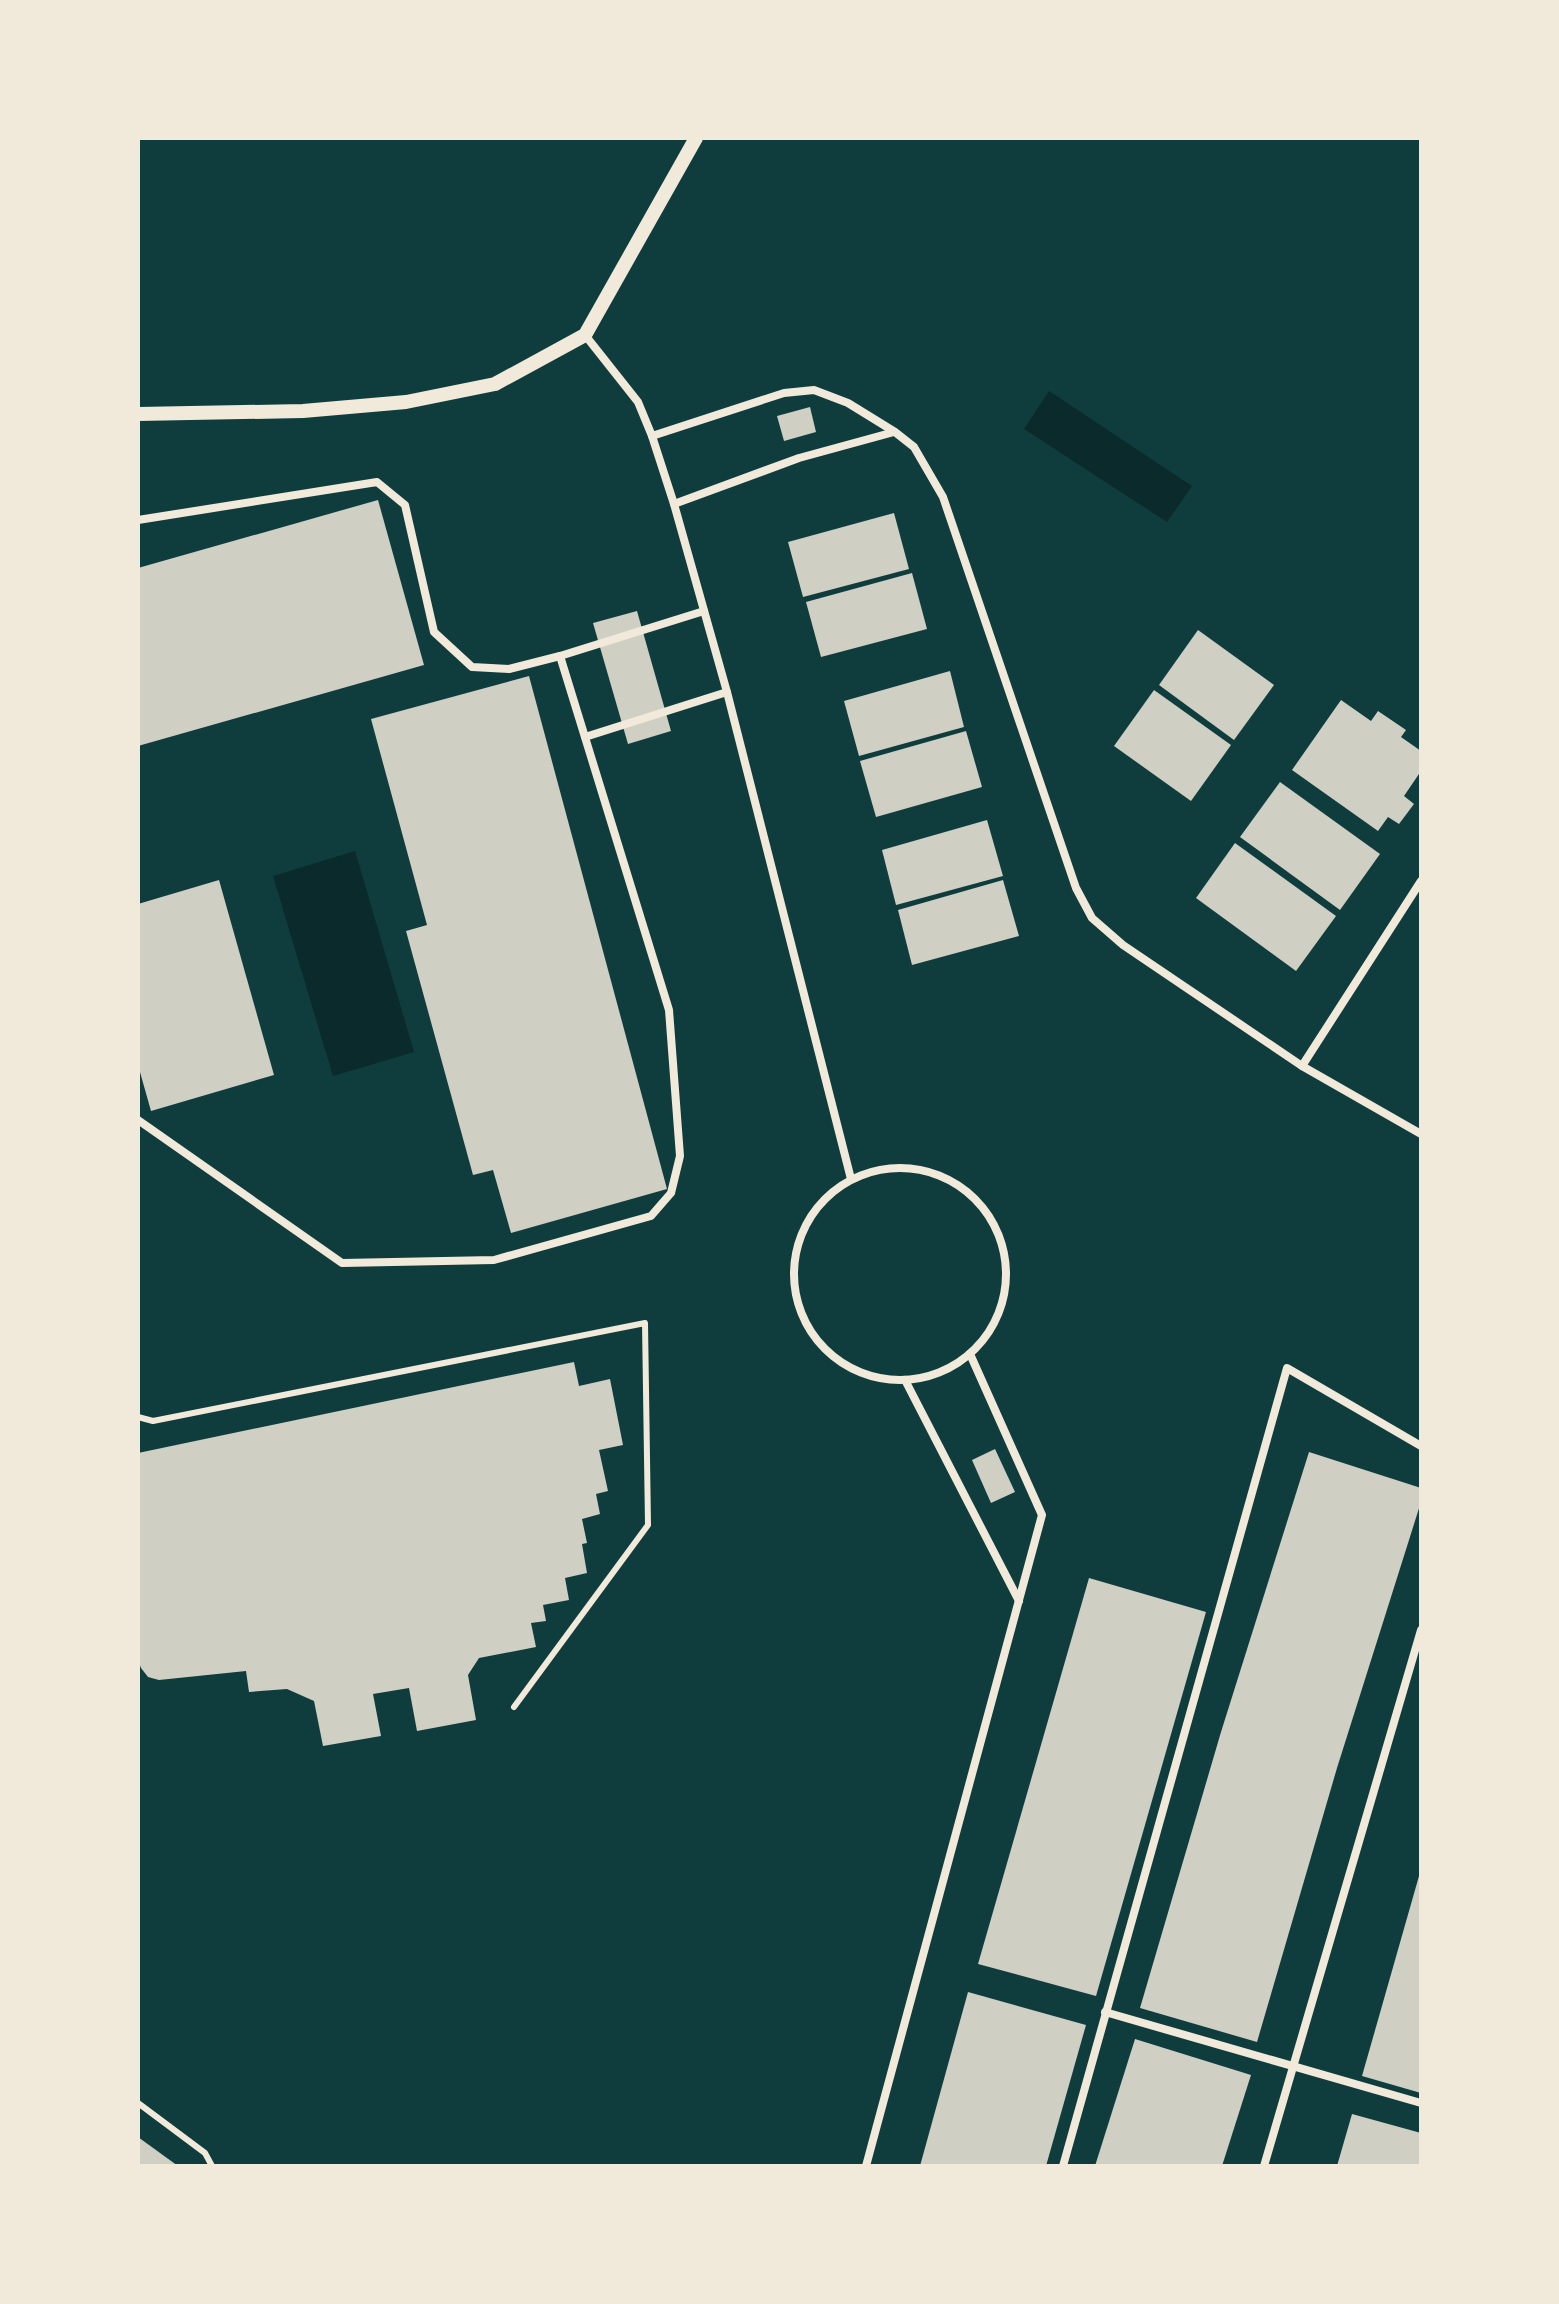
<svg xmlns="http://www.w3.org/2000/svg" width="1559" height="2304" viewBox="0 0 1559 2304" font-family="Roboto,sans-serif">
<rect width="100%" height="100%" fill="#0f3d3e"/>
<!-- water -->
<g fill="#0a2a2b">
<polygon points="1049,391 1192,486 1167,522 1024,429"/>
<polygon points="355,851 414,1052 333,1076 273,876"/>
</g>
<!-- building -->
<g fill="#cfcfc3">
<polygon points="810,407 816,432 784,441 777,416"/>
<polygon points="378,500 424,665 138,746 138,568"/>
<polygon points="894,513 909,569 803,597 788,542"/>
<polygon points="912,573 927,629 821,657 806,602"/>
<polygon points="637,611 671,731 628,744 593,623"/>
<polygon points="1198,630 1274,685 1234,740 1159,685"/>
<polygon points="950,671 964,727 859,756 844,701"/>
<polygon points="529,676 667,1189 511,1233 493,1170 473,1175 406,931 427,925 371,719"/>
<polygon points="1154,690 1231,745 1191,801 1114,746"/>
<polygon points="1341,700 1371,721 1378,711 1406,730 1401,737 1421,751 1421,771 1404,796 1414,804 1399,824 1388,817 1378,831 1292,770"/>
<polygon points="966,731 982,787 876,817 860,761"/>
<polygon points="1280,782 1380,854 1340,910 1240,837"/>
<polygon points="987,820 1003,876 896,905 882,850"/>
<polygon points="1235,843 1336,916 1296,971 1196,898"/>
<polygon points="219,880 274,1075 151,1111 138,1065 138,904"/>
<polygon points="1003,880 1019,936 912,965 898,910"/>
<polygon points="574,1362 579,1386 610,1379 623,1445 599,1450 608,1491 596,1494 600,1514 582,1519 587,1543 582,1544 587,1573 565,1578 569,1600 543,1605 546,1621 531,1623 536,1647 479,1658 468,1675 476,1720 417,1731 409,1688 373,1694 381,1736 323,1746 314,1701 287,1689 249,1692 246,1671 159,1680 148,1677 141,1668 138,1660 138,1453"/>
<polygon points="995,1449 1015,1492 991,1503 972,1460"/>
<polygon points="1309,1452 1421,1488 1421,1502 1337,1768 1257,2042 1140,2008 1221,1732"/>
<polygon points="1089,1578 1206,1612 1096,1996 978,1964"/>
<polygon points="1421,1869 1421,2093 1362,2076"/>
<polygon points="968,1992 1086,2025 1046,2166 920,2166"/>
<polygon points="1135,2039 1251,2075 1222,2166 1095,2166"/>
<polygon points="1352,2114 1421,2133 1421,2166 1337,2166"/>
<polygon points="138,2137 178,2166 138,2166"/>
</g>
<g fill="none" stroke-linecap="round" stroke-linejoin="round">
<!-- service -->
<g stroke="#f1e9da" stroke-width="6">
<polyline points="138,1417 153,1421 645,1323 648,1525 514,1707"/>
<polyline points="138,2103 205,2153 212,2166"/>
</g>
<!-- minor -->
<g stroke="#f1e9da" stroke-width="8">
<polyline points="585,335 638,402 652,436 674,504 727,692 851,1179"/>
<polyline points="652,436 784,393 814,390 848,403 895,432 914,447 943,497 1076,888 1092,918 1123,945 1302,1066 1421,1134"/>
<polyline points="674,504 799,458 894,432"/>
<polyline points="138,520 377,482 405,505 434,632 472,667 509,669 560,656 704,611"/>
<polyline points="585,737 727,692"/>
<polyline points="1302,1066 1421,881"/>
<polyline points="138,1120 342,1263 494,1260 651,1216 671,1193 680,1156 669,1010 560,656"/>
<circle cx="900" cy="1274" r="106"/>
<polyline points="905,1380 1019,1601"/>
<polyline points="1105,2012 1421,2103"/>
<polyline points="866,2166 1042,1515 970,1354"/>
<polyline points="1063,2166 1287,1368 1421,1446"/>
<polyline points="1264,2166 1421,1630"/>
</g>
<!-- tertiary -->
<polyline stroke="#f1e9da" stroke-width="14" points="138,414 303,411 406,402 495,384 585,335 696,138"/>
</g>
<!-- border -->
<rect width="1559" height="2304" fill="none" stroke="#f1e9da" stroke-width="280"/>
</svg>
